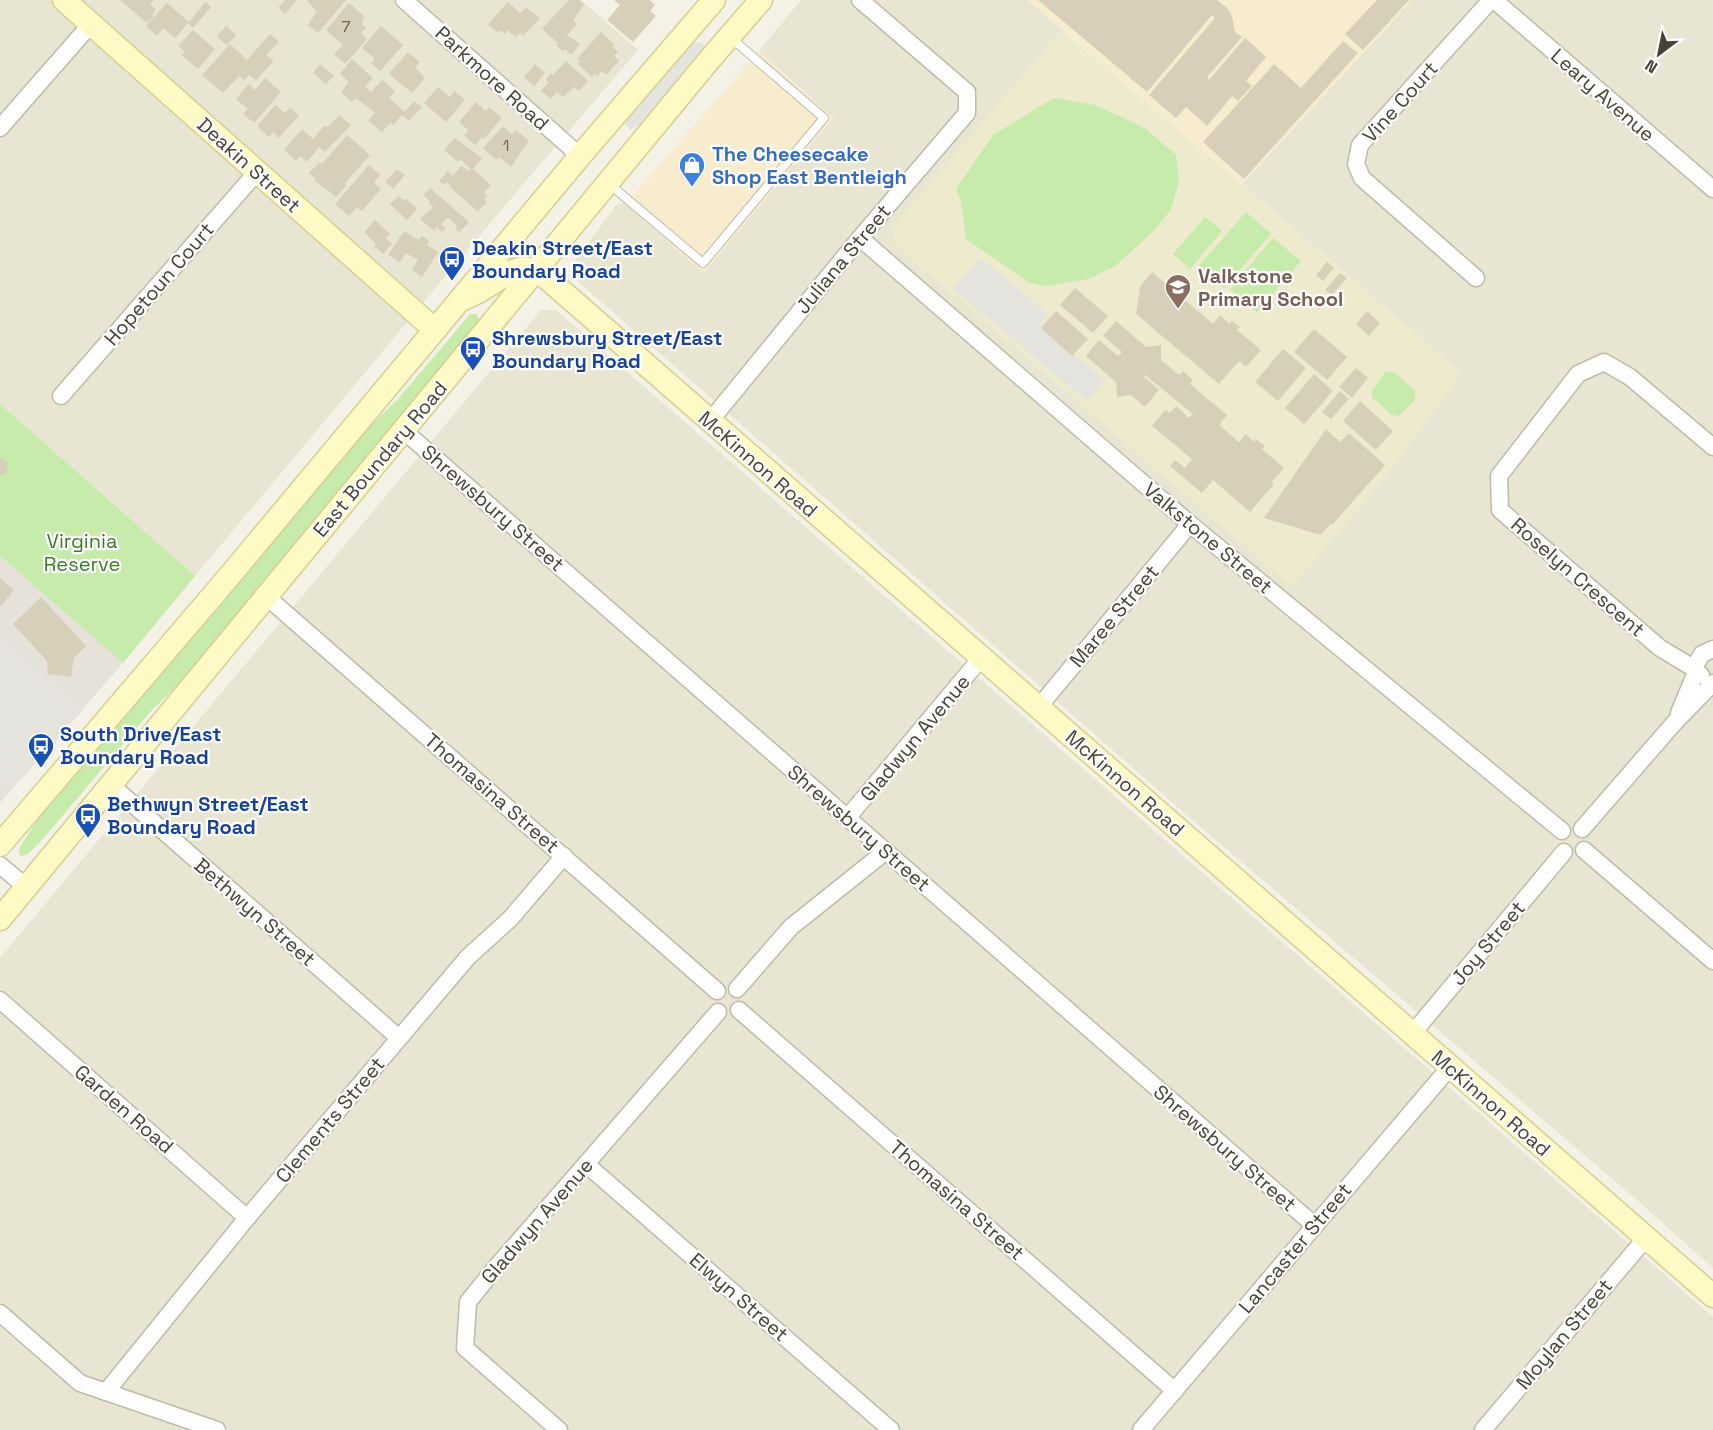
<svg xmlns="http://www.w3.org/2000/svg" width="1713" height="1430" viewBox="0 0 1713 1430" font-family="'Space Grotesk',sans-serif">
<rect width="100%" height="100%" fill="#f4f2e6"/>
<!-- residential -->
<g fill="#e8e5d3">
<polygon points="0,0 581,0 638,50 485,229 195,576 0,404"/>
<polygon points="801,0 1028,0 1062,30 891,230 1462,374 1242,184 1412,0 1713,0 1713,1268 1637,1200 1189,817 573,277 572,265 617,204 626,203 703,273 833,118 759,51"/>
<polygon points="541,310 556,310 1713,1317 1713,1430 0,1430 0,958"/>
</g>
<!-- commercial -->
<g fill="#f8eccf">
<polygon points="1028,0 1412,0 1242,184"/>
<polygon points="759,51 833,118 703,273 626,203"/>
</g>
<!-- industrial -->
<polygon fill="#e6e2da" points="0,556 123,663 0,803"/>
<!-- education -->
<polygon fill="#eeeace" points="1062,30 1462,374 1384,479 1292,587 895,245 891,229"/>
<!-- green -->
<g fill="#c6ebab">
<polygon points="1054,98 1095,105 1119,116 1146,129 1176,155 1179,182 1171,209 1154,231 1115,266 1089,279 1045,286 1028,282 966,239 961,202 956,189 993,135"/>
<polygon points="1246,212 1271,234 1224,288 1199,266"/>
<polygon points="1205,217 1222,231 1190,269 1173,254"/>
<polygon points="1273,238 1301,261 1257,312 1230,289"/>
<polygon points="470,314 476,314 481,321 192,671 151,711 42,840 28,854 21,856 19,853 20,847 41,814 354,442 398,399"/>
<polygon points="1385,372 1393,372 1415,390 1415,400 1399,416 1392,415 1372,397 1372,391"/>
<polygon points="0,404 195,576 123,663 0,556"/>
</g>
<!-- parking -->
<g fill="#e5e3de">
<polygon points="700,42 708,48 646,121 630,130 623,120 691,43"/>
<polygon points="981,258 1048,314 1040,324 1104,381 1087,401 953,288"/>
<polygon points="0,635 83,710 15,785 0,781"/>
</g>
<!-- building -->
<g fill="#d7cfba">
<polygon points="120,0 154,0 150,5 156,10 152,15 154,16 147,23"/>
<polygon points="285,0 297,0 285,14 278,8"/>
<polygon points="308,0 346,0 318,33 308,25 317,11 307,1"/>
<polygon points="569,0 579,0 584,5 573,20 577,24 567,35 580,44 571,55 565,49 563,51 556,45 558,43 542,29"/>
<polygon points="614,0 650,0 655,5 650,11 656,16 633,42 607,20 620,5"/>
<polygon points="1038,0 1217,0 1228,9 1232,16 1235,32 1242,37 1207,77 1209,80 1245,38 1266,57 1246,81 1252,86 1238,101 1232,96 1207,126 1186,107 1176,118 1149,95 1215,18 1212,15 1147,92"/>
<polygon points="1377,0 1409,0 1363,50 1345,34"/>
<polygon points="205,2 211,7 193,28 188,23 175,38 163,28 157,36 146,26 167,3 189,22"/>
<polygon points="508,2 520,13 526,8 540,18 523,36 520,33 515,37 508,30 505,34 501,30 498,33 488,24"/>
<polygon points="349,3 364,16 362,24 366,28 361,33 367,39 345,64 334,54 343,45 326,30"/>
<polygon points="226,26 236,35 227,45 217,37"/>
<polygon points="381,26 403,45 380,71 371,63 375,59 362,48"/>
<polygon points="193,30 215,49 198,69 181,55 185,51 178,46"/>
<polygon points="601,32 614,44 612,46 618,52 614,56 619,61 606,75 601,71 597,76 594,74 592,77 578,64 580,62 577,59"/>
<polygon points="270,34 279,42 266,55 274,61 256,80 249,75 244,80 239,76 223,93 202,75 230,44 247,60"/>
<polygon points="1343,41 1358,53 1244,179 1203,142 1274,64 1301,88"/>
<polygon points="408,52 420,62 415,67 425,78 412,93 389,74"/>
<polygon points="352,59 373,78 365,87 371,92 382,80 395,91 389,98 405,112 414,101 422,107 409,121 402,115 393,125 390,123 382,132 368,120 375,113 356,98 352,102 341,92 349,82 340,74"/>
<polygon points="566,61 588,81 579,91 574,87 563,97 557,92 551,99 541,91 549,82 546,80 551,73 553,75"/>
<polygon points="320,64 334,76 326,84 313,73"/>
<polygon points="535,64 545,73 534,86 524,77"/>
<polygon points="265,78 281,92 254,123 243,114 248,109 236,99 249,84 255,90"/>
<polygon points="438,87 449,97 455,91 465,100 446,122 424,103"/>
<polygon points="476,102 486,111 489,107 502,118 484,139 482,137 475,145 464,135 469,131 459,122"/>
<polygon points="275,105 285,113 290,108 299,115 279,138 273,132 269,137 257,126"/>
<polygon points="339,115 351,125 325,152 319,147 307,162 300,156 296,161 284,150 302,129 313,139 325,125 328,127"/>
<polygon points="503,126 512,134 516,130 529,141 511,167 499,157 496,160 483,148"/>
<polygon points="347,135 370,155 344,184 347,185 336,197 314,180 316,179 309,173 320,162 322,164"/>
<polygon points="455,138 482,158 473,169 491,185 484,192 487,195 484,199 487,202 478,212 449,186 450,185 447,182 445,185 439,181 448,171 453,176 461,166 470,171 471,169 460,159 458,162 444,150"/>
<polygon points="369,165 380,175 374,182 381,189 362,211 357,207 349,216 335,204"/>
<polygon points="397,169 405,175 393,189 385,182"/>
<polygon points="430,188 469,222 459,232 455,228 457,226 448,217 441,224 446,228 442,232 437,227 434,231 420,219 433,207 429,204 431,202 423,195"/>
<polygon points="398,196 404,201 406,199 417,209 407,220 390,204"/>
<polygon points="375,220 390,234 386,238 392,244 383,254 374,246 376,244 364,232"/>
<polygon points="404,231 419,240 422,236 429,241 427,245 438,252 422,277 412,270 418,260 406,253 400,262 388,255"/>
<polygon points="1327,262 1334,268 1323,281 1316,275"/>
<polygon points="1152,272 1213,324 1220,315 1230,324 1232,321 1240,327 1237,330 1261,350 1246,367 1239,361 1219,384 1136,314 1140,289 1139,288"/>
<polygon points="1340,273 1347,278 1332,295 1325,290"/>
<polygon points="1075,288 1108,316 1093,333 1060,305"/>
<polygon points="1056,311 1088,339 1072,356 1041,328"/>
<polygon points="1367,311 1380,323 1369,336 1356,324"/>
<polygon points="1116,321 1146,347 1161,345 1161,360 1179,375 1183,371 1193,380 1190,384 1227,415 1219,425 1239,442 1246,434 1254,442 1256,439 1265,446 1262,449 1284,468 1272,482 1274,484 1250,512 1213,480 1202,493 1170,466 1175,460 1185,468 1192,459 1152,426 1165,410 1170,413 1176,406 1189,418 1193,414 1145,375 1144,377 1159,390 1145,407 1131,395 1117,397 1116,382 1086,356 1099,340 1118,356 1122,352 1103,336"/>
<polygon points="1314,329 1347,357 1327,380 1294,352"/>
<polygon points="1283,349 1306,368 1278,401 1255,382"/>
<polygon points="1356,368 1368,378 1352,398 1339,387"/>
<polygon points="1314,374 1333,391 1304,424 1285,408"/>
<polygon points="1340,391 1349,399 1331,419 1322,412"/>
<polygon points="1360,401 1393,431 1376,450 1343,421"/>
<polygon points="1326,429 1340,442 1349,433 1385,465 1332,525 1330,524 1321,535 1264,518"/>
<polygon points="0,457 8,463 6,474 0,476"/>
<polygon points="0,578 14,590 0,607"/>
<polygon points="41,597 86,646 74,658 71,677 48,674 47,661 13,624"/>
</g>
<g fill="none" stroke-linecap="round" stroke-linejoin="round">
<!-- lane casing -->
<g stroke="#c0bba7" stroke-width="10">
<polyline id="lane" points="608,183 703,263 824,118 731,38"/>
</g>
<!-- street casing -->
<g stroke="#c0bba7" stroke-width="19">
<g id="street">
<polyline points="404,0 580,156"/>
<polyline points="1494,0 1713,189"/>
<polyline points="0,128 91,24"/>
<polyline points="860,238 1190,524 1562,831"/>
<polyline points="1476,278 1362,178 1356,164 1360,145 1491,0"/>
<polyline points="61,396 257,172"/>
<polyline points="710,421 860,238 967,113 967,92 860,0"/>
<polyline points="404,431 1314,1225"/>
<polyline points="267,597 717,991"/>
<polyline points="1695,669 1660,648 1500,510 1499,476 1578,374 1604,362 1630,377 1713,447"/>
<polyline points="1701,675 1696,672 1695,666 1702,654 1713,649"/>
<polyline points="1038,708 1190,524"/>
<polyline points="1679,713 1696,672"/>
<polyline points="111,785 399,1038"/>
<polyline points="848,817 981,658"/>
<polyline points="1582,829 1675,722 1713,683"/>
<polyline points="1584,850 1713,961"/>
<polyline points="0,865 26,887"/>
<polyline points="737,989 791,927 886,851"/>
<polyline points="0,1000 247,1218"/>
<polyline points="739,1010 1175,1391"/>
<polyline points="1412,1034 1564,852"/>
<polyline points="586,1164 891,1430"/>
<polyline points="0,1313 80,1383 217,1430"/>
<polyline points="106,1392 247,1218 468,957 510,919 564,856"/>
<polyline points="559,1430 465,1348 468,1302 492,1272 718,1012"/>
<polyline points="1141,1430 1450,1067"/>
<polyline points="1483,1430 1646,1238"/>
</g>
</g>
<!-- secondary casing -->
<g stroke="#d7ce92" stroke-width="25">
<g id="secondary">
<polyline points="64,0 435,330"/>
<polyline points="459,301 480,291 510,272 523,268 536,271 549,280 1713,1296"/>
<polyline points="0,845 232,573 580,156 714,0"/>
<polyline points="0,919 710,59 761,0"/>
</g>
</g>
<!-- lane -->
<use href="#lane" stroke="#fff" stroke-width="8"/>
<!-- street -->
<use href="#street" stroke="#fff" stroke-width="16"/>
<!-- secondary -->
<use href="#secondary" stroke="#fff9c5" stroke-width="22"/>
</g>
<!-- icons -->
<defs>
<g id="shop-pin" transform="scale(1.35)"><path d="M0 17L-7.5 6A9.5 9.5 0 1 1 7.5 6Z" fill="#3f7fe0" stroke="#fff"/><path d="M-5-2.5h2.3a2.7 3.5 0 0 1 5.4 0H5L5.5 6h-11ZM-1.5-2.5h3a1.5 2.3 0 0 0-3 0Z" fill="#fff"/></g>
<g id="bus-pin" transform="scale(1.35)"><path d="M0 17L-7.5 6A9.5 9.5 0 1 1 7.5 6Z" fill="#1a4fb4" stroke="#fff"/><path d="M-5-6H5V4H4V6H2V4H-2V6H-4V4H-5ZM-3.5-4V0h7V-4ZM-3.5 1.2v1.5H-2V1.2ZM2 1.2v1.5H3.5V1.2Z" fill="#fff"/></g>
<g id="school-pin" transform="scale(1.35)"><path d="M0 17L-7.5 6A9.5 9.5 0 1 1 7.5 6Z" fill="#8d6e63" stroke="#fff"/><path d="M0-5L7-2L0 1L-7-2ZM-4 1L0 2.5L4 1V4Q0 6-4 4Z" fill="#fff"/></g>
</defs>
<g fill-rule="evenodd">
<use href="#shop-pin" x="692" y="165"/>
<use href="#bus-pin" x="452" y="259"/>
<use href="#school-pin" x="1178" y="287"/>
<use href="#bus-pin" x="473" y="349"/>
<use href="#bus-pin" x="41" y="746"/>
<use href="#bus-pin" x="88" y="816"/>
</g>
<g text-anchor="middle" stroke-width="4.5" stroke-linejoin="round" paint-order="stroke">
<!-- number labels -->
<g font-size="16" fill="#6b6556">
<text x="346" y="32">7</text>
<text x="506" y="151">1</text>
</g>
<!-- street labels -->
<g font-size="20" fill="#474234" stroke="#fff">
<text transform="translate(492 78) rotate(42)" y="7">Parkmore Road</text>
<text transform="translate(1603 95) rotate(41)" y="7">Leary Avenue</text>
<text transform="translate(1400 102) rotate(-48)" y="7">Vine Court</text>
<text transform="translate(249 165) rotate(42)" y="7">Deakin Street</text>
<text transform="translate(843 259) rotate(-50)" y="7">Juliana Street</text>
<text transform="translate(159 284) rotate(-49)" y="7">Hopetoun Court</text>
<text transform="translate(380 459) rotate(-50)" y="7">East Boundary Road</text>
<text transform="translate(758 464) rotate(41)" y="7">McKinnon Road</text>
<text transform="translate(493 508) rotate(41)" y="7">Shrewsbury Street</text>
<text transform="translate(1208 538) rotate(40)" y="7">Valkstone Street</text>
<text transform="translate(1578 577) rotate(41)" y="7">Roselyn Crescent</text>
<text transform="translate(1114 616) rotate(-50)" y="7">Maree Street</text>
<text transform="translate(915 738) rotate(-50)" y="7">Gladwyn Avenue</text>
<text transform="translate(1125 783) rotate(41)" y="7">McKinnon Road</text>
<text transform="translate(492 793) rotate(41)" y="7">Thomasina Street</text>
<text transform="translate(859 828) rotate(41)" y="7">Shrewsbury Street</text>
<text transform="translate(255 912) rotate(41)" y="7">Bethwyn Street</text>
<text transform="translate(1488 943) rotate(-50)" y="7">Joy Street</text>
<text transform="translate(1491 1103) rotate(41)" y="7">McKinnon Road</text>
<text transform="translate(124 1109) rotate(41)" y="7">Garden Road</text>
<text transform="translate(330 1120) rotate(-50)" y="7">Clements Street</text>
<text transform="translate(1225 1148) rotate(41)" y="7">Shrewsbury Street</text>
<text transform="translate(957 1200) rotate(41)" y="7">Thomasina Street</text>
<text transform="translate(537 1221) rotate(-49)" y="7">Gladwyn Avenue</text>
<text transform="translate(1295 1248) rotate(-50)" y="7">Lancaster Street</text>
<text transform="translate(739 1297) rotate(41)" y="7">Elwyn Street</text>
<text transform="translate(1564 1334) rotate(-50)" y="7">Moylan Street</text>
</g>
<!-- shop labels -->
<g font-size="20" font-weight="bold" fill="#366cbe" stroke="#fff" text-anchor="start">
<text x="712" y="161">The Cheesecake<tspan x="712" dy="23">Shop East Bentleigh</tspan></text>
</g>
<!-- transit labels -->
<g font-size="20" font-weight="bold" fill="#164399" stroke="#fff" text-anchor="start">
<text x="472" y="255">Deakin Street/East<tspan x="472" dy="23">Boundary Road</tspan></text>
<text x="492" y="345">Shrewsbury Street/East<tspan x="492" dy="23">Boundary Road</tspan></text>
<text x="60" y="741">South Drive/East<tspan x="60" dy="23">Boundary Road</tspan></text>
<text x="107" y="811">Bethwyn Street/East<tspan x="107" dy="23">Boundary Road</tspan></text>
</g>
<!-- education labels -->
<g font-size="20" font-weight="bold" fill="#785e54" stroke="#fff" text-anchor="start">
<text x="1198" y="283">Valkstone<tspan x="1198" dy="23">Primary School</tspan></text>
</g>
<!-- park labels -->
<g font-size="20" fill="#397d23" stroke="#fff">
<text x="82" y="548">Virginia<tspan x="82" dy="23">Reserve</tspan></text>
</g>
</g>
<!-- north arrow -->
<g transform="translate(1659 54) rotate(212)" stroke="#ffffff" stroke-width="4.5" paint-order="stroke">
<path d="M0-4.5L10 22L0 15L-10 22Z" fill="#474234"/>
<text y="-9" font-size="16" font-weight="bold" text-anchor="middle" fill="#474234">N</text>
</g>
</svg>
